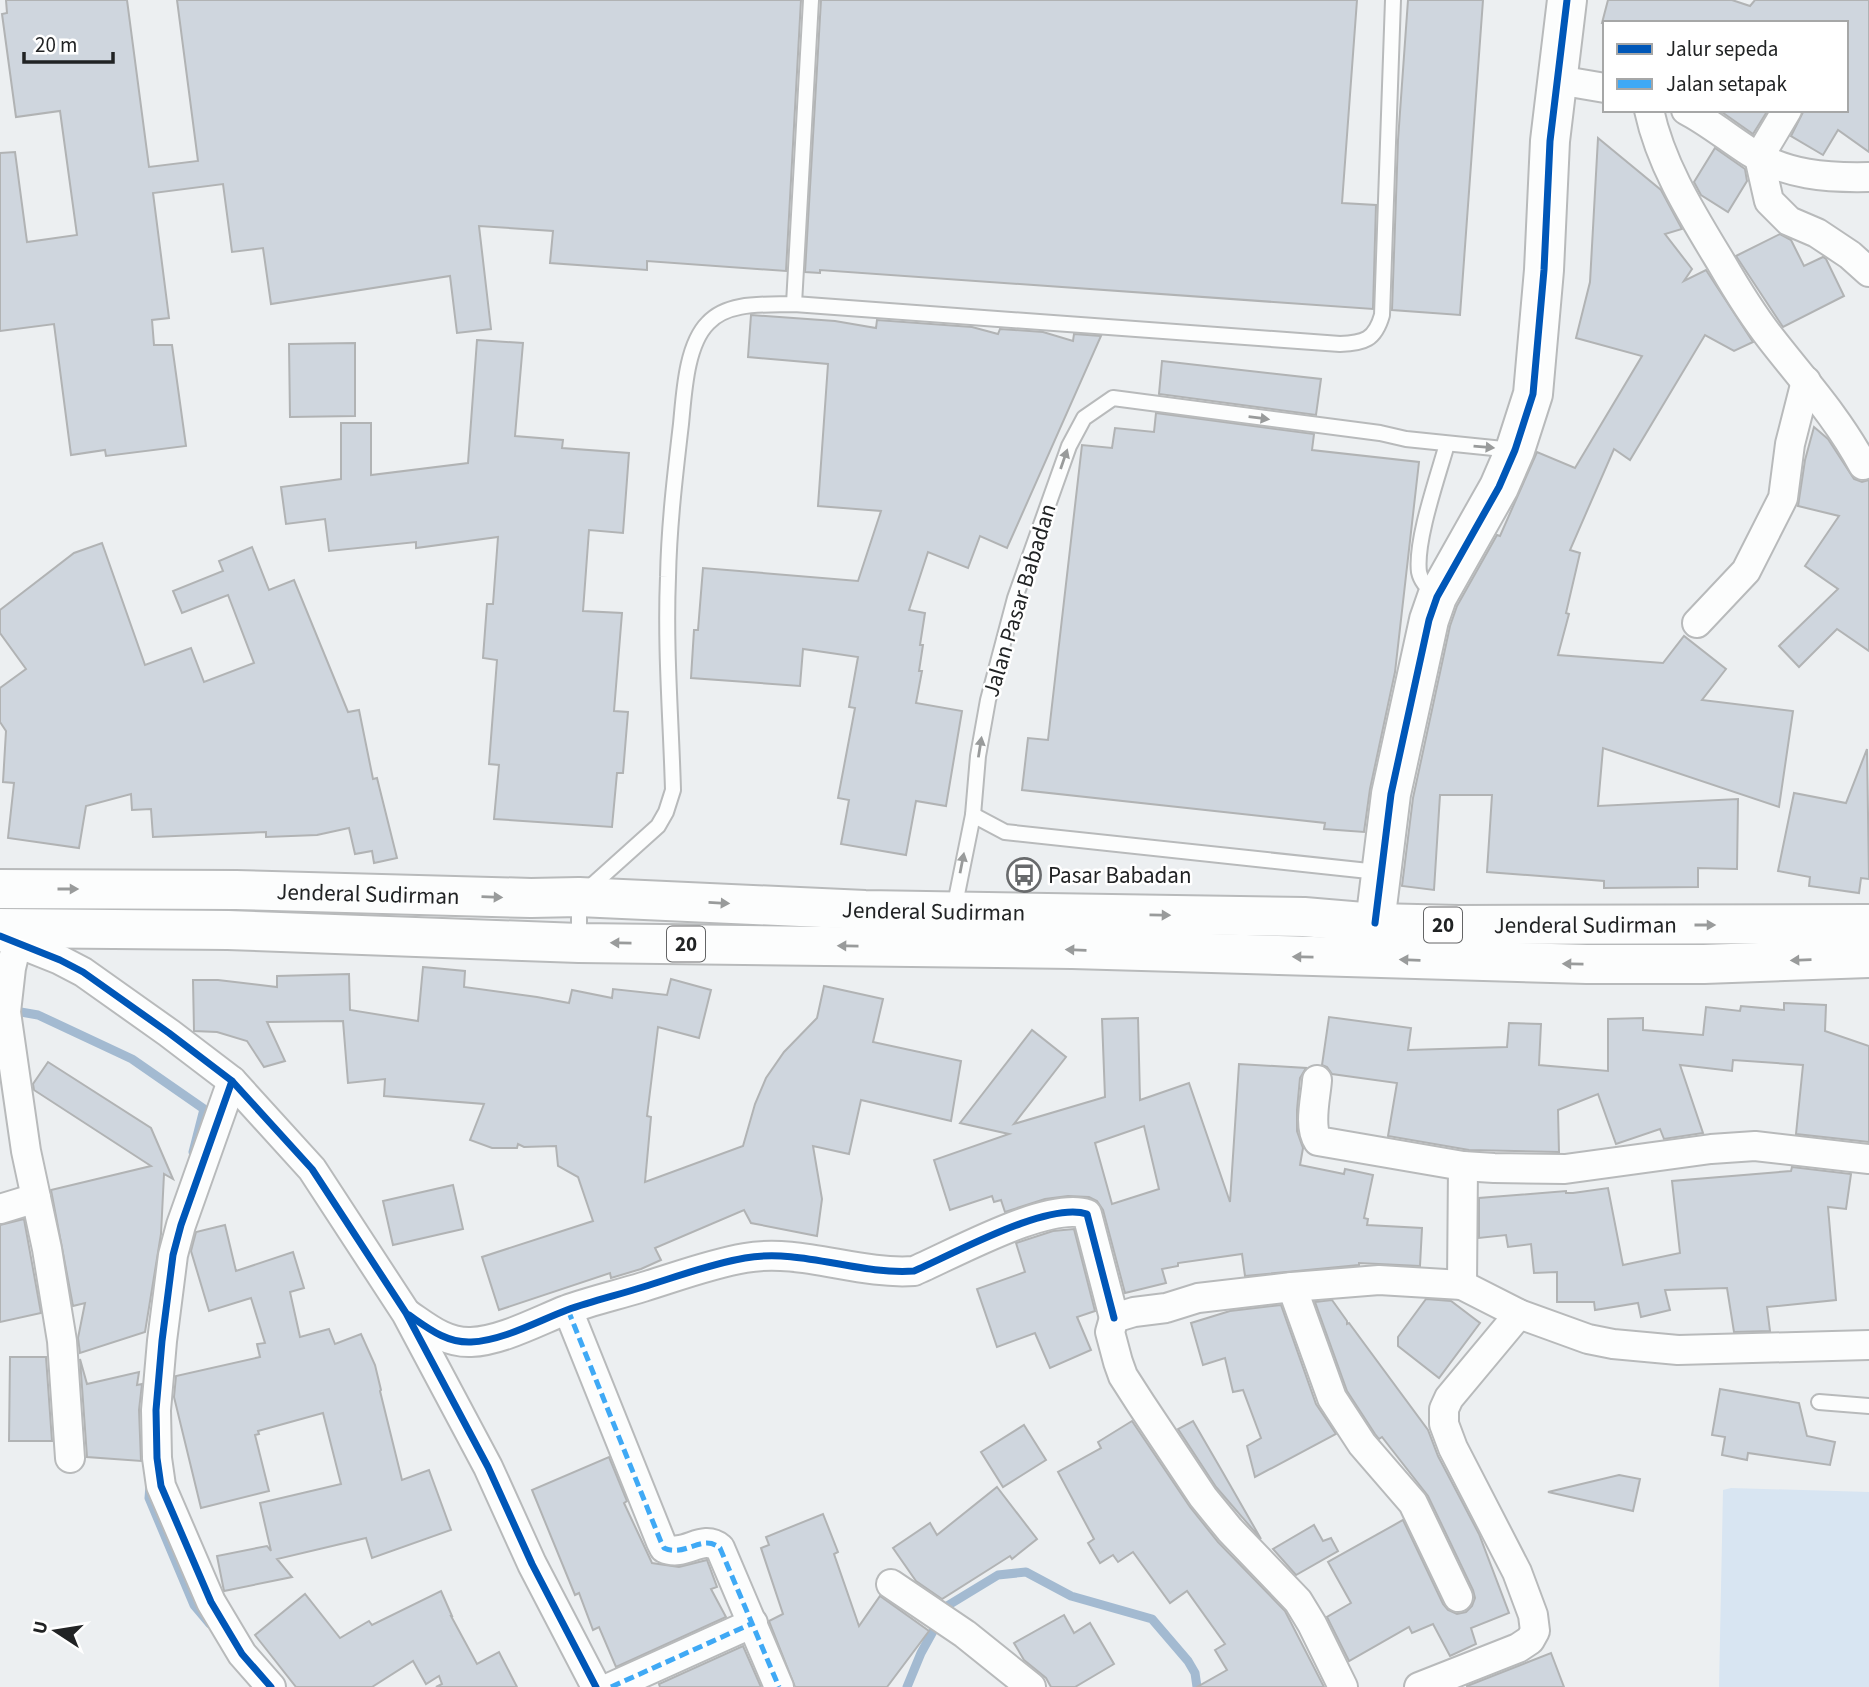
<svg xmlns="http://www.w3.org/2000/svg" width="1869" height="1687" viewBox="0 0 1869 1687" font-family="'Source Sans 3',sans-serif">
<rect width="100%" height="100%" fill="#eceff1"/>
<!-- green -->
<polygon fill="#d8e5f2" points="1731,1488 1869,1492 1869,1687 1719,1687 1723,1490"/>
<g fill="none" stroke-linecap="round" stroke-linejoin="round">
<!-- stream -->
<g stroke="#a3bad1" stroke-width="9">
<polyline points="9,1010 38,1015 132,1059 204,1109 193,1152"/>
<polyline points="150,1485 149,1498 194,1605 210,1624"/>
<polyline points="907,1687 921,1653 947,1606 998,1575 1026,1572 1071,1596 1152,1619 1188,1661 1195,1673 1197,1687"/>
</g>
</g>
<!-- building -->
<g fill="#cfd6de" stroke="#b1b3b4" stroke-width="2" fill-rule="evenodd">
<polygon points="6,0 127,0 149,167 198,161 177,0 801,0 786,271 647,261 647,270 550,263 553,231 479,226 491,329 457,333 450,276 271,304 263,248 232,252 223,184 153,193 169,318 152,320 154,345 172,345 186,446 106,456 105,450 71,455 54,324 0,331 0,153 15,152 27,242 77,235 60,111 16,117 2,14 7,13"/>
<polygon points="821,0 1357,0 1342,203 1376,205 1373,309 820,270 820,273 805,272"/>
<polygon points="1408,0 1483,0 1460,315 1392,310 1398,140"/>
<polygon points="1608,0 1732,0 1750,6 1755,0 1869,0 1869,152 1838,130 1823,155 1791,136 1804,110 1846,110 1846,23 1602,23"/>
<polygon points="1719,110 1768,110 1753,134"/>
<polygon points="1598,138 1661,190 1682,229 1665,234 1692,269 1684,281 1706,270 1753,342 1734,351 1705,335 1630,460 1614,449 1570,550 1580,553 1566,613 1569,614 1558,655 1663,663 1684,636 1726,669 1702,700 1793,711 1779,807 1603,748 1598,806 1738,799 1737,869 1698,868 1698,887 1604,888 1604,881 1487,872 1492,795 1440,795 1434,890 1402,886 1413,798 1450,626 1457,606 1497,535 1500,536 1537,452 1575,468 1642,356 1576,338 1590,282"/>
<polygon points="1715,148 1745,169 1747,181 1728,212 1701,195 1694,182"/>
<polygon points="1780,234 1791,240 1804,266 1823,257 1826,259 1844,296 1783,327 1736,256"/>
<polygon points="751,315 835,321 876,328 877,320 972,327 998,334 1000,329 1043,332 1073,341 1074,334 1101,336 1007,548 980,536 968,568 928,552 909,610 925,613 920,645 923,645 919,671 922,671 916,703 962,711 946,806 916,801 906,855 841,844 849,800 838,798 855,708 849,707 858,657 803,649 800,686 691,678 694,630 698,630 703,568 858,581 881,511 818,506 828,364 748,357"/>
<polygon points="477,340 523,343 515,436 563,440 562,448 629,453 623,533 589,530 583,611 622,613 614,711 628,712 623,773 617,773 612,827 494,819 499,765 489,764 497,660 483,658 487,604 493,604 498,537 416,548 416,542 329,551 325,519 286,524 281,487 341,479 341,423 371,423 371,475 468,463"/>
<polygon points="355,343 355,416 290,417 289,344"/>
<polygon points="1162,361 1321,379 1316,415 1159,394"/>
<polygon points="1156,413 1314,434 1312,450 1419,462 1395,672 1370,789 1364,832 1324,829 1325,823 1022,790 1028,738 1048,740 1082,445 1112,448 1115,428 1154,432"/>
<polygon points="1814,427 1828,439 1854,479 1862,482 1869,480 1869,651 1837,629 1799,667 1779,646 1838,589 1805,566 1839,516 1798,506 1805,460"/>
<polygon points="102,543 145,665 191,648 204,682 254,663 228,595 182,613 173,591 223,571 219,561 252,547 269,590 294,580 348,712 359,710 373,779 377,778 397,858 374,863 372,851 355,854 349,828 317,835 266,837 266,832 153,837 151,809 132,810 131,794 86,806 79,848 8,838 14,783 3,782 6,731 0,722 0,688 26,669 0,633 0,610 74,553"/>
<polygon points="1867,749 1869,879 1861,878 1859,893 1809,886 1810,877 1778,871 1794,793 1846,803"/>
<polygon points="423,967 465,971 464,987 537,997 569,1003 572,990 612,998 613,989 667,995 671,979 711,990 699,1038 658,1027 647,1116 651,1117 645,1182 743,1146 755,1104 766,1078 784,1052 817,1018 824,986 883,999 873,1042 961,1061 951,1121 861,1100 849,1154 813,1146 822,1199 817,1236 751,1223 744,1210 655,1248 661,1260 641,1269 611,1278 610,1273 499,1310 482,1257 593,1221 578,1177 558,1166 556,1146 524,1147 518,1144 517,1148 492,1148 470,1140 484,1104 384,1096 385,1079 348,1083 343,1021 267,1022 285,1061 264,1067 247,1041 217,1032 194,1031 193,980 218,980 277,987 277,976 349,974 350,1010 418,1021"/>
<polygon points="1784,1003 1826,1005 1825,1031 1869,1046 1869,1142 1796,1134 1803,1065 1733,1060 1732,1071 1680,1065 1703,1133 1664,1139 1660,1129 1616,1144 1598,1094 1558,1110 1559,1152 1469,1150 1388,1136 1397,1083 1332,1074 1327,1067 1322,1065 1329,1017 1411,1028 1408,1050 1507,1047 1509,1023 1541,1024 1539,1065 1608,1071 1608,1019 1643,1018 1643,1030 1703,1035 1706,1007 1740,1011 1741,1006 1784,1010"/>
<path d="M1138 1018 1140 1100 1189 1083 1230 1202 1239 1064 1306 1068 1300 1078 1297 1110V1131L1303 1148 1300 1165 1344 1174 1345 1169 1373 1175 1364 1218 1368 1219 1367 1225 1422 1228 1420 1266 1359 1263V1265L1245 1276 1242 1254 1178 1263V1266L1162 1269 1166 1283 1125 1293 1103 1210 1097 1201 1089 1197 1068 1196 1045 1199 1005 1212 1001 1200 994 1202 992 1196 950 1210 934 1160 1009 1134 960 1123 1032 1030 1066 1057 1014 1124 1105 1097 1102 1019ZM1144 1126 1159 1189 1112 1204 1095 1143Z"/>
<polygon points="48,1062 151,1128 173,1179 164,1174 161,1234 145,1332 80,1353 78,1338 85,1303 73,1306 51,1190 151,1166 34,1090 33,1084"/>
<polygon points="1792,1167 1851,1174 1846,1209 1828,1207 1836,1300 1767,1307 1770,1331 1734,1332 1727,1288 1665,1290 1670,1310 1641,1317 1638,1303 1595,1310 1594,1302 1557,1302 1557,1272 1534,1273 1531,1244 1508,1247 1506,1235 1479,1238 1479,1198 1566,1191 1566,1193 1573,1193 1608,1188 1623,1265 1680,1253 1672,1181 1791,1171"/>
<polygon points="453,1185 463,1229 393,1245 383,1201"/>
<polygon points="24,1219 41,1313 0,1322 0,1225"/>
<polygon points="225,1225 236,1271 293,1252 304,1288 290,1292 300,1337 329,1329 335,1344 361,1334 375,1365 381,1390 380,1391 402,1480 429,1470 451,1530 372,1558 366,1538 277,1559 292,1577 224,1591 217,1556 267,1546 271,1551 260,1503 341,1484 323,1413 258,1431 259,1434 255,1435 269,1491 201,1508 174,1397 176,1376 260,1357 257,1344 265,1343 251,1298 209,1311 191,1251 196,1232"/>
<polygon points="1074,1229 1095,1311 1077,1317 1091,1350 1050,1368 1035,1333 997,1347 977,1289 1025,1272 1016,1243 1053,1231"/>
<polygon points="1426,1299 1451,1301 1480,1323 1439,1378 1398,1346 1398,1337"/>
<polygon points="1332,1300 1347,1321 1347,1324 1349,1323 1428,1430 1438,1456 1479,1534 1509,1613 1471,1628 1476,1644 1450,1656 1433,1624 1412,1633 1409,1627 1349,1661 1327,1617 1351,1603 1328,1562 1403,1520 1443,1604 1448,1610 1457,1614 1466,1612 1472,1606 1475,1598 1473,1590 1428,1496 1382,1437 1379,1439 1375,1434 1347,1391 1315,1302"/>
<polygon points="1281,1305 1316,1404 1336,1434 1255,1477 1247,1446 1261,1438 1243,1390 1233,1392 1225,1358 1203,1365 1191,1323 1230,1311"/>
<polygon points="10,1357 46,1357 52,1441 9,1441"/>
<polygon points="80,1359 87,1384 139,1372 137,1385 142,1384 139,1410 141,1461 87,1457"/>
<polygon points="1720,1389 1799,1403 1807,1436 1835,1442 1830,1465 1748,1453 1747,1460 1722,1455 1725,1437 1712,1435"/>
<polygon points="1132,1421 1190,1507 1218,1542 1285,1611 1324,1687 1197,1687 1227,1670 1215,1650 1225,1644 1187,1591 1170,1603 1133,1552 1118,1562 1113,1555 1100,1563 1088,1543 1094,1539 1058,1472 1101,1448 1098,1442"/>
<polygon points="1193,1421 1222,1471 1261,1539 1216,1487 1178,1429"/>
<polygon points="1024,1425 1046,1460 1003,1487 981,1452"/>
<polygon points="609,1457 627,1501 624,1503 652,1563 679,1567 707,1560 717,1587 711,1589 726,1617 616,1667 599,1627 593,1630 579,1593 575,1595 532,1490"/>
<polygon points="1619,1475 1640,1479 1633,1511 1548,1492"/>
<polygon points="997,1487 1037,1539 1012,1559 1010,1556 942,1599 916,1581 893,1548 930,1523 937,1535"/>
<polygon points="823,1514 838,1552 834,1554 859,1626 880,1596 929,1631 887,1687 795,1687 769,1621 783,1614 761,1548 769,1545 766,1537"/>
<polygon points="1314,1525 1323,1541 1331,1538 1338,1551 1296,1575 1273,1549"/>
<polygon points="441,1591 452,1616 451,1616 477,1664 499,1652 517,1687 436,1687 442,1684 439,1676 426,1684 413,1661 372,1687 296,1687 255,1635 305,1594 340,1638 369,1621 372,1625"/>
<polygon points="1064,1615 1074,1633 1090,1623 1114,1664 1075,1687 1051,1687 1046,1678 1024,1660 1014,1643"/>
<polygon points="743,1646 761,1687 660,1687 659,1684"/>
<polygon points="1551,1653 1564,1687 1467,1687 1467,1686"/>
</g>
<g fill="none" stroke-linecap="round" stroke-linejoin="round">
<!-- lane casing -->
<g stroke="#b8babb" stroke-width="18">
<g id="lane">
<polyline points="794,304 811,0"/>
<path d="M1434 594C1428 588 1421 582 1419 572 1415 541 1438 476 1447 444"/>
<polyline points="973,815 1005,832 1378,872"/>
<polyline points="954,909 973,815 978,756 988,700 1015,598 1069,446 1084,418 1113,398 1380,433 1406,439 1513,450"/>
<path d="M579 941V897L658 826 666 812 673 790C671 719 665 648 668 577 669 526 675 475 681 424 684 394 686 345 708 323 728 301 766 305 794 304L1340 344C1364 343 1375 340 1382 315L1393 0"/>
<polyline points="1819,1402 1869,1406"/>
</g>
</g>
<!-- street casing -->
<g stroke="#b8babb" stroke-width="32">
<g id="street">
<polyline points="1558,80 1605,88"/>
<path d="M1649 110C1661 166 1693 216 1722 264 1737 290 1753 316 1772 340 1804 381 1838 418 1863 465"/>
<path d="M1686 110C1709 122 1728 138 1750 152 1787 175 1826 178 1869 177"/>
<polyline points="1787,110 1759,157 1769,201 1789,221 1817,233 1850,255 1869,272"/>
<polyline points="1697,623 1746,571 1783,498 1790,444 1806,381"/>
<polyline points="0,936 60,960 83,972 169,1033 232,1081 312,1169 406,1313 488,1467 532,1564 596,1687"/>
<polyline points="17,943 11,968 6,1012 26,1151 47,1249 62,1341 70,1458"/>
<path d="M1317 1080C1316 1097 1308 1126 1318 1141L1463 1166 1494 1168 1565 1169 1711 1149 1755 1146 1869 1159"/>
<polyline points="232,1081 181,1225 173,1255 162,1341 156,1410 157,1458 161,1486 211,1602 242,1654 271,1687"/>
<polyline points="1463,1166 1462,1285 1519,1314 1588,1339 1613,1344 1678,1350 1869,1345"/>
<polyline points="0,1209 36,1198"/>
<polyline points="1292,1287 1332,1398 1362,1444 1413,1503 1458,1597"/>
<path d="M568 1310 661 1542 664 1548C685 1558 702 1533 720 1548L779 1687"/>
<path d="M409 1315C428 1328 446 1343 471 1342 501 1341 538 1321 566 1310 591 1301 617 1295 643 1287 676 1277 710 1264 745 1258 801 1248 857 1275 914 1271 954 1254 1048 1201 1087 1214L1114 1318"/>
<polyline points="891,1584 965,1634 1031,1687"/>
<polyline points="611,1687 753,1623"/>
<polyline points="1343,1687 1312,1624 1298,1601 1230,1530 1203,1497 1141,1404 1123,1376 1118,1362 1110,1332 1114,1318 1134,1312 1166,1308 1198,1298 1292,1287 1379,1280 1462,1285"/>
<polyline points="1419,1687 1518,1648 1530,1640 1535,1631 1533,1615 1517,1572 1453,1448 1444,1424 1444,1409 1449,1398 1519,1314"/>
</g>
</g>
<!-- secondary casing -->
<g stroke="#b8babb" stroke-width="42">
<polyline id="secondary" points="1375,923 1391,794 1429,620 1437,597 1499,487 1515,450 1533,394 1544,270 1550,141 1567,0"/>
</g>
<!-- highway casing -->
<g stroke="#b8babb" stroke-width="42">
<g id="highway">
<path id="s1" d="M0 889 236 890 531 898 579 897 865 910 1304 917 1375 923 1459 925 1869 924"/>
<polyline points="0,928 228,930 579,943 1072,949 1587,964 1704,964 1869,958"/>
</g>
</g>
<!-- lane -->
<use href="#lane" stroke="#fcfdfd" stroke-width="14"/>
<!-- street -->
<use href="#street" stroke="#fcfdfd" stroke-width="28"/>
<!-- secondary -->
<use href="#secondary" stroke="#fcfdfd" stroke-width="38"/>
<!-- highway -->
<use href="#highway" stroke="#fcfdfd" stroke-width="38"/>
<!-- quiet -->
<g stroke="#3fa9f5" stroke-width="5" stroke-dasharray="10 5" stroke-linecap="butt">
<path d="M568 1310 661 1542 664 1548C685 1558 702 1533 720 1548L779 1687"/>
<polyline points="611,1687 753,1623"/>
</g>
<!-- cycleway casing -->
<g stroke="#fff" stroke-width="11">
<g id="cycleway">
<polyline points="1375,923 1391,794 1429,620 1437,597 1499,487 1515,450 1533,394 1544,270 1550,141 1567,0"/>
<polyline points="0,936 60,960 83,972 169,1033 232,1081 312,1169 406,1313 488,1467 532,1564 596,1687"/>
<polyline points="232,1081 181,1225 173,1255 162,1341 156,1410 157,1458 161,1486 211,1602 242,1654 271,1687"/>
<path d="M409 1315C428 1328 446 1343 471 1342 502 1341 538 1321 567 1310 592 1301 618 1295 643 1287 676 1277 710 1264 745 1258 801 1248 857 1275 914 1271 954 1254 1048 1201 1087 1214L1114 1318"/>
</g>
</g>
<!-- cycleway -->
<use href="#cycleway" stroke="#0057b8" stroke-width="7"/>
</g>
<!-- one-way arrows -->
<defs><path id="oneway-solid" d="M-6-.8H1V-3.2L6.5 0L1 3.2V.8H-6Z" transform="scale(1.75)"/></defs>
<g fill="#999b9b">
<use href="#oneway-solid" transform="translate(1259 418) rotate(7)"/>
<use href="#oneway-solid" transform="translate(1484 447) rotate(5)"/>
<use href="#oneway-solid" transform="translate(1064 459) rotate(-71)"/>
<use href="#oneway-solid" transform="translate(980 747) rotate(-81)"/>
<use href="#oneway-solid" transform="translate(962 863) rotate(-79)"/>
<use href="#oneway-solid" transform="translate(68 889)"/>
<use href="#oneway-solid" transform="translate(492 897) rotate(2)"/>
<use href="#oneway-solid" transform="translate(719 903) rotate(3)"/>
<use href="#oneway-solid" transform="translate(1160 915) rotate(1)"/>
<use href="#oneway-solid" transform="translate(1705 925)"/>
<use href="#oneway-solid" transform="translate(621 943) rotate(-179)"/>
<use href="#oneway-solid" transform="translate(848 946) rotate(-179)"/>
<use href="#oneway-solid" transform="translate(1076 950) rotate(-178)"/>
<use href="#oneway-solid" transform="translate(1303 957) rotate(-179)"/>
<use href="#oneway-solid" transform="translate(1410 960) rotate(-178)"/>
<use href="#oneway-solid" transform="translate(1801 960) rotate(178)"/>
<use href="#oneway-solid" transform="translate(1573 964) rotate(-179)"/>
</g>
<!-- icons -->
<defs>
<g id="bus-ring" transform="scale(1.75)"><circle r="9.5" fill="#fff" stroke="#686a6c" stroke-width="1.5"/><path d="M-5-6H5V4H4V6H2V4H-2V6H-4V4H-5ZM-3.5-4V0h7V-4ZM-3.5 1.2v1.5H-2V1.2ZM2 1.2v1.5H3.5V1.2Z" fill="#686a6c"/></g>
</defs>
<g fill-rule="evenodd">
<use href="#bus-ring" x="1024" y="875"/>
</g>
<g text-anchor="middle" stroke-width="5" stroke-linejoin="round" paint-order="stroke">
<!-- shield labels -->
<g fill="#fff" stroke="#646566" stroke-width="2">
<rect x="1424" y="907.5" width="38" height="35" rx="5"/>
<rect x="667" y="926.5" width="38" height="35" rx="5"/>
</g>
<g font-size="21" font-weight="bold" fill="#212324">
<text x="1443" y="932">20</text>
<text x="686" y="951">20</text>
</g>
<!-- street labels -->
<g font-size="23" fill="#212324" stroke="#fff">
<text transform="translate(1019 600) rotate(-73)" y="8">Jalan Pasar Babadan</text>
<text dy="8" stroke="none"><textPath href="#s1" startOffset="368">Jenderal Sudirman</textPath></text>
<text dy="8" stroke="none"><textPath href="#s1" startOffset="934">Jenderal Sudirman</textPath></text>
<text dy="8" stroke="none"><textPath href="#s1" startOffset="1586">Jenderal Sudirman</textPath></text>
</g>
<!-- poi labels -->
<g font-size="23" fill="#212324" stroke="#fff" text-anchor="start">
<text x="1048" y="883">Pasar Babadan</text>
</g>
</g>
<!-- legend -->
<rect x="1603" y="21" width="245" height="91" fill="#ffffff" stroke="#a6a7a7" stroke-width="2"/>
<rect x="1617" y="44" width="35" height="10" fill="#0057b8" stroke="#a6a7a7" stroke-width="2"/>
<text x="1666" y="56" font-size="21" fill="#212324">Jalur sepeda</text>
<rect x="1617" y="79" width="35" height="10" fill="#3fa9f5" stroke="#a6a7a7" stroke-width="2"/>
<text x="1666" y="91" font-size="21" fill="#212324">Jalan setapak</text>
<!-- north arrow -->
<g transform="translate(56 1631) rotate(282)" stroke="#ffffff" stroke-width="5" paint-order="stroke">
<path d="M0-5L12 26L0 18L-12 26Z" fill="#212324"/>
<text y="-10" font-size="19" font-weight="bold" text-anchor="middle" fill="#212324">U</text>
</g>
<!-- scale -->
<path d="M24 52v10h89v-10" fill="none" stroke="#212324" stroke-width="3.5"/>
<text x="35" y="52" font-size="21" fill="#212324" stroke="#ffffff" stroke-width="5" paint-order="stroke">20 m</text>
</svg>
